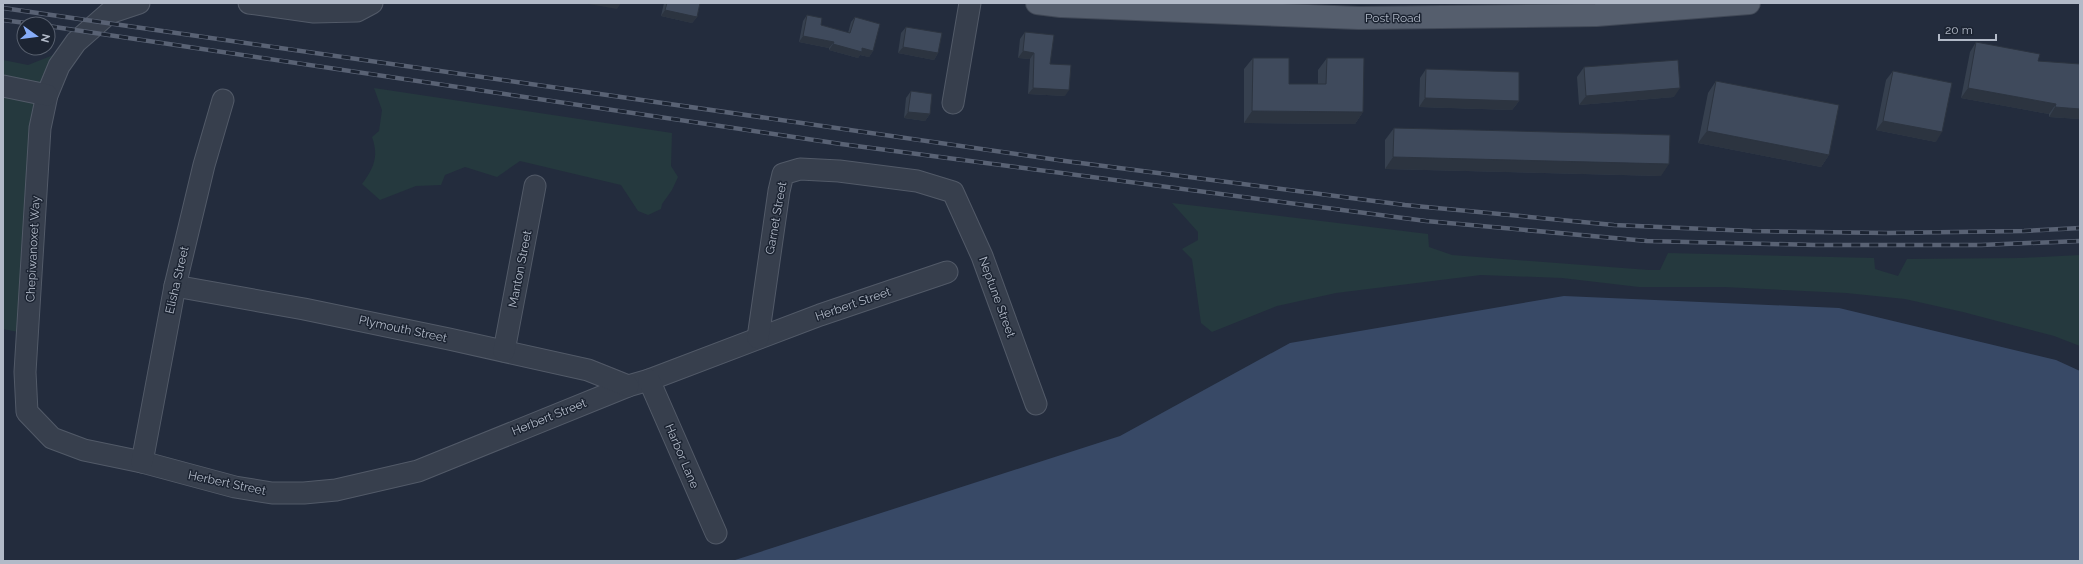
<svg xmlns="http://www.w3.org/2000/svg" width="2083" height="564" viewBox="0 0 2083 564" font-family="Raleway,sans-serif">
<rect width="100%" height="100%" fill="#232c3d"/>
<!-- green -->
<g fill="#25393e">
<polygon points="66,50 50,75 23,333 3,329 3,60 28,65"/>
<path d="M374 88 672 133 671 166 678 177 672 190 662 204 661 209 648 215 638 211 621 185 520 161 497 177 465 167 445 175 441 185 416 186 380 200 362 184C374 168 379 156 372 137L379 131 382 110Z"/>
<polygon points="1172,203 1428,234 1429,247 1452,255 1649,270 1660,270 1668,253 1874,258 1875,269 1898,276 1907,259 2021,258 2080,255 2080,346 2054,336 1963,312 1905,299 1846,293 1724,287 1639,287 1562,278 1481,275 1336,293 1277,306 1212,332 1201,323 1192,259 1182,249 1198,240 1198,232"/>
</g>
<!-- water -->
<polygon fill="#384966" points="1564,296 1839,308 2056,360 2080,371 2080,561 732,561 1120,436 1290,343"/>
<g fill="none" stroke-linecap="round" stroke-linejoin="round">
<!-- minor casing -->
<g stroke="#525a68" stroke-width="23">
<g id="minor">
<polyline points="139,3 109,13 76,42 59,66 47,95 40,128 25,372 27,412 52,438 84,450 142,462 235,487 272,493 304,493 336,490 418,471 628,386 649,380 820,315 947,272"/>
<polyline points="249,3 314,12 357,11 372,3"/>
<polyline points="3,86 47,95"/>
<polyline points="953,103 970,3"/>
<polyline points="175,286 304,309 449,339 588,370 628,386"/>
<polyline points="758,338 779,191 783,174 800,169 839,171 917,181 953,192 982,256 1036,404"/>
<polyline points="504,351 535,186"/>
<polyline points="649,380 716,533"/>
<polyline points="142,462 175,286 204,165 223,100"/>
</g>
</g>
<!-- primary casing -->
<g stroke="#404856" stroke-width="24">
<polyline id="primary" points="1037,3 1061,6 1359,18 1596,15 1749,3"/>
</g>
<!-- minor -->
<use href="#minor" stroke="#373f4d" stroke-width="21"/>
<!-- primary -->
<use href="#primary" stroke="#555e6d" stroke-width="22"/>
<!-- rail casing -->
<g stroke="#596274" stroke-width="4.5">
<g id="rail">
<polyline points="3,8 1065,161 1405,205 1614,225 1751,231 1887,233 2024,231 2080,228"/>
<polyline points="3,20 33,24"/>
<polyline points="48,26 841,144 1426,221 1647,241 1815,245 1981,245 2080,241"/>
</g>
</g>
<!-- rail -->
<use href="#rail" stroke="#1c2432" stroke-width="3" stroke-dasharray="9" stroke-linecap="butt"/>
</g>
<!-- wall -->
<g fill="#36404f">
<polygon points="664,3 700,3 697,17 692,23 661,16"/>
<polygon points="807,15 821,25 848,33 851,22 855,17 873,51 869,57 860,55 858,58 829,50 829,48 799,42 803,21"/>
<polygon points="906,27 938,53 934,60 898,53 901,33"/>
<polygon points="1025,32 1050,64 1065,96 1028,94 1030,59 1018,58 1020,39"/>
<polygon points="1976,42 2038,61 2080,119 2049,117 2049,114 1961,98 1970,52"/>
<polygon points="1253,58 1289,84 1318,84 1318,70 1327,58 1363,112 1355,124 1244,123 1244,69"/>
<polygon points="1584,67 1674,97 1579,105 1577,77"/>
<polygon points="1426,69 1519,101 1512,110 1419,107 1420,78"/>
<polygon points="1893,71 1936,142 1876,130 1886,80"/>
<polygon points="1716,81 1829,155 1821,167 1698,143 1708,93"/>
<polygon points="911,91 930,114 925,121 904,118 906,98"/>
<polygon points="1394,128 1661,176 1385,169 1385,140"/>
</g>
<!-- shaded-wall -->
<g fill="#2c3440">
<polygon points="583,3 621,3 617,9"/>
<polygon points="665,10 697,17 692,23 661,16"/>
<polygon points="803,36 834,42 829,48 799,42"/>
<polygon points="833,44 862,48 873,51 869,57 860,55 858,58 829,50"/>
<polygon points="903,47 938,53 934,60 898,53"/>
<polygon points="1023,51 1034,53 1030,59 1018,58"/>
<polygon points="1033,88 1069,90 1065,96 1028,94"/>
<polygon points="1680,88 1674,97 1579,105 1586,96"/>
<polygon points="1968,88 2056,104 2049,114 1961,98"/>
<polygon points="1425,98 1519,101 1512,110 1419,107"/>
<polygon points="2055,107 2080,109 2080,119 2049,117"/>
<polygon points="1252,111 1363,112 1355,124 1244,123"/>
<polygon points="908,112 930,114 925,121 904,118"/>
<polygon points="1883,121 1942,132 1936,142 1876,130"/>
<polygon points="1707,131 1829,155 1821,167 1698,143"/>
<polygon points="1393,157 1669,164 1661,176 1385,169"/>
</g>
<!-- building -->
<g fill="#3f4a5c" stroke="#2c3440">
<polygon points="667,3 700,3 697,17 665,10"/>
<polygon points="807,15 822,18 821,25 850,33 855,17 880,24 873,51 862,48 862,52 833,44 834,42 803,36"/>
<polygon points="906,27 942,33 938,53 903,47"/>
<polygon points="1025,32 1054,35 1050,64 1071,65 1069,90 1033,88 1034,53 1023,51"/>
<polygon points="1976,42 2040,54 2038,61 2080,64 2080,109 2055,107 2056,104 1968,88"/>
<polygon points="1253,58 1289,58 1289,84 1326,84 1327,58 1364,58 1363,112 1252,111"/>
<polygon points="1678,60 1680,88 1586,96 1584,67"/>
<polygon points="1426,69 1519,72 1519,101 1425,98"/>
<polygon points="1893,71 1952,83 1942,132 1883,121"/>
<polygon points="1716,81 1839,105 1829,155 1707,131"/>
<polygon points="911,91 932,94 930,114 908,112"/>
<polygon points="1394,128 1670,135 1669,164 1393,157"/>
</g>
<g text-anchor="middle" stroke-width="3" stroke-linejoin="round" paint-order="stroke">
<!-- street labels -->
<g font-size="12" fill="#b2bac8" stroke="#1c2432">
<text x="1393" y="22">Post Road</text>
<text transform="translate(776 218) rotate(-80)" y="4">Garnet Street</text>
<text transform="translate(33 249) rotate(-87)" y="4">Chepiwanoxet Way</text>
<text transform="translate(520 269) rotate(-79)" y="4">Manton Street</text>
<text transform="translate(177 280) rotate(-77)" y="4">Elisha Street</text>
<text transform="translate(997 297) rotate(70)" y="4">Neptune Street</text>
<text transform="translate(853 304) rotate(-19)" y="4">Herbert Street</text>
<text transform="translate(403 329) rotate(12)" y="4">Plymouth Street</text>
<text transform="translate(549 417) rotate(-22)" y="4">Herbert Street</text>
<text transform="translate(682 456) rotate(67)" y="4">Harbor Lane</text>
<text transform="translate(227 483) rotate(12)" y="4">Herbert Street</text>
</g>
</g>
<!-- border -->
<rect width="2083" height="564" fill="none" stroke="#b2bac8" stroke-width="8"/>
<!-- north arrow -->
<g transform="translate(36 36) rotate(104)"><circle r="19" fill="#1c2432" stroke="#58606e"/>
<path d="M0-3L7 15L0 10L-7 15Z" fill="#87adf9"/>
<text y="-6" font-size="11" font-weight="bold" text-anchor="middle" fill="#b2bac8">N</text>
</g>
<!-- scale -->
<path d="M1939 34v6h57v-6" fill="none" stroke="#b2bac8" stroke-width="2"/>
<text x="1945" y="34" font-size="12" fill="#b2bac8" stroke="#1c2432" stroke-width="3" paint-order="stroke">20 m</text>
</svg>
